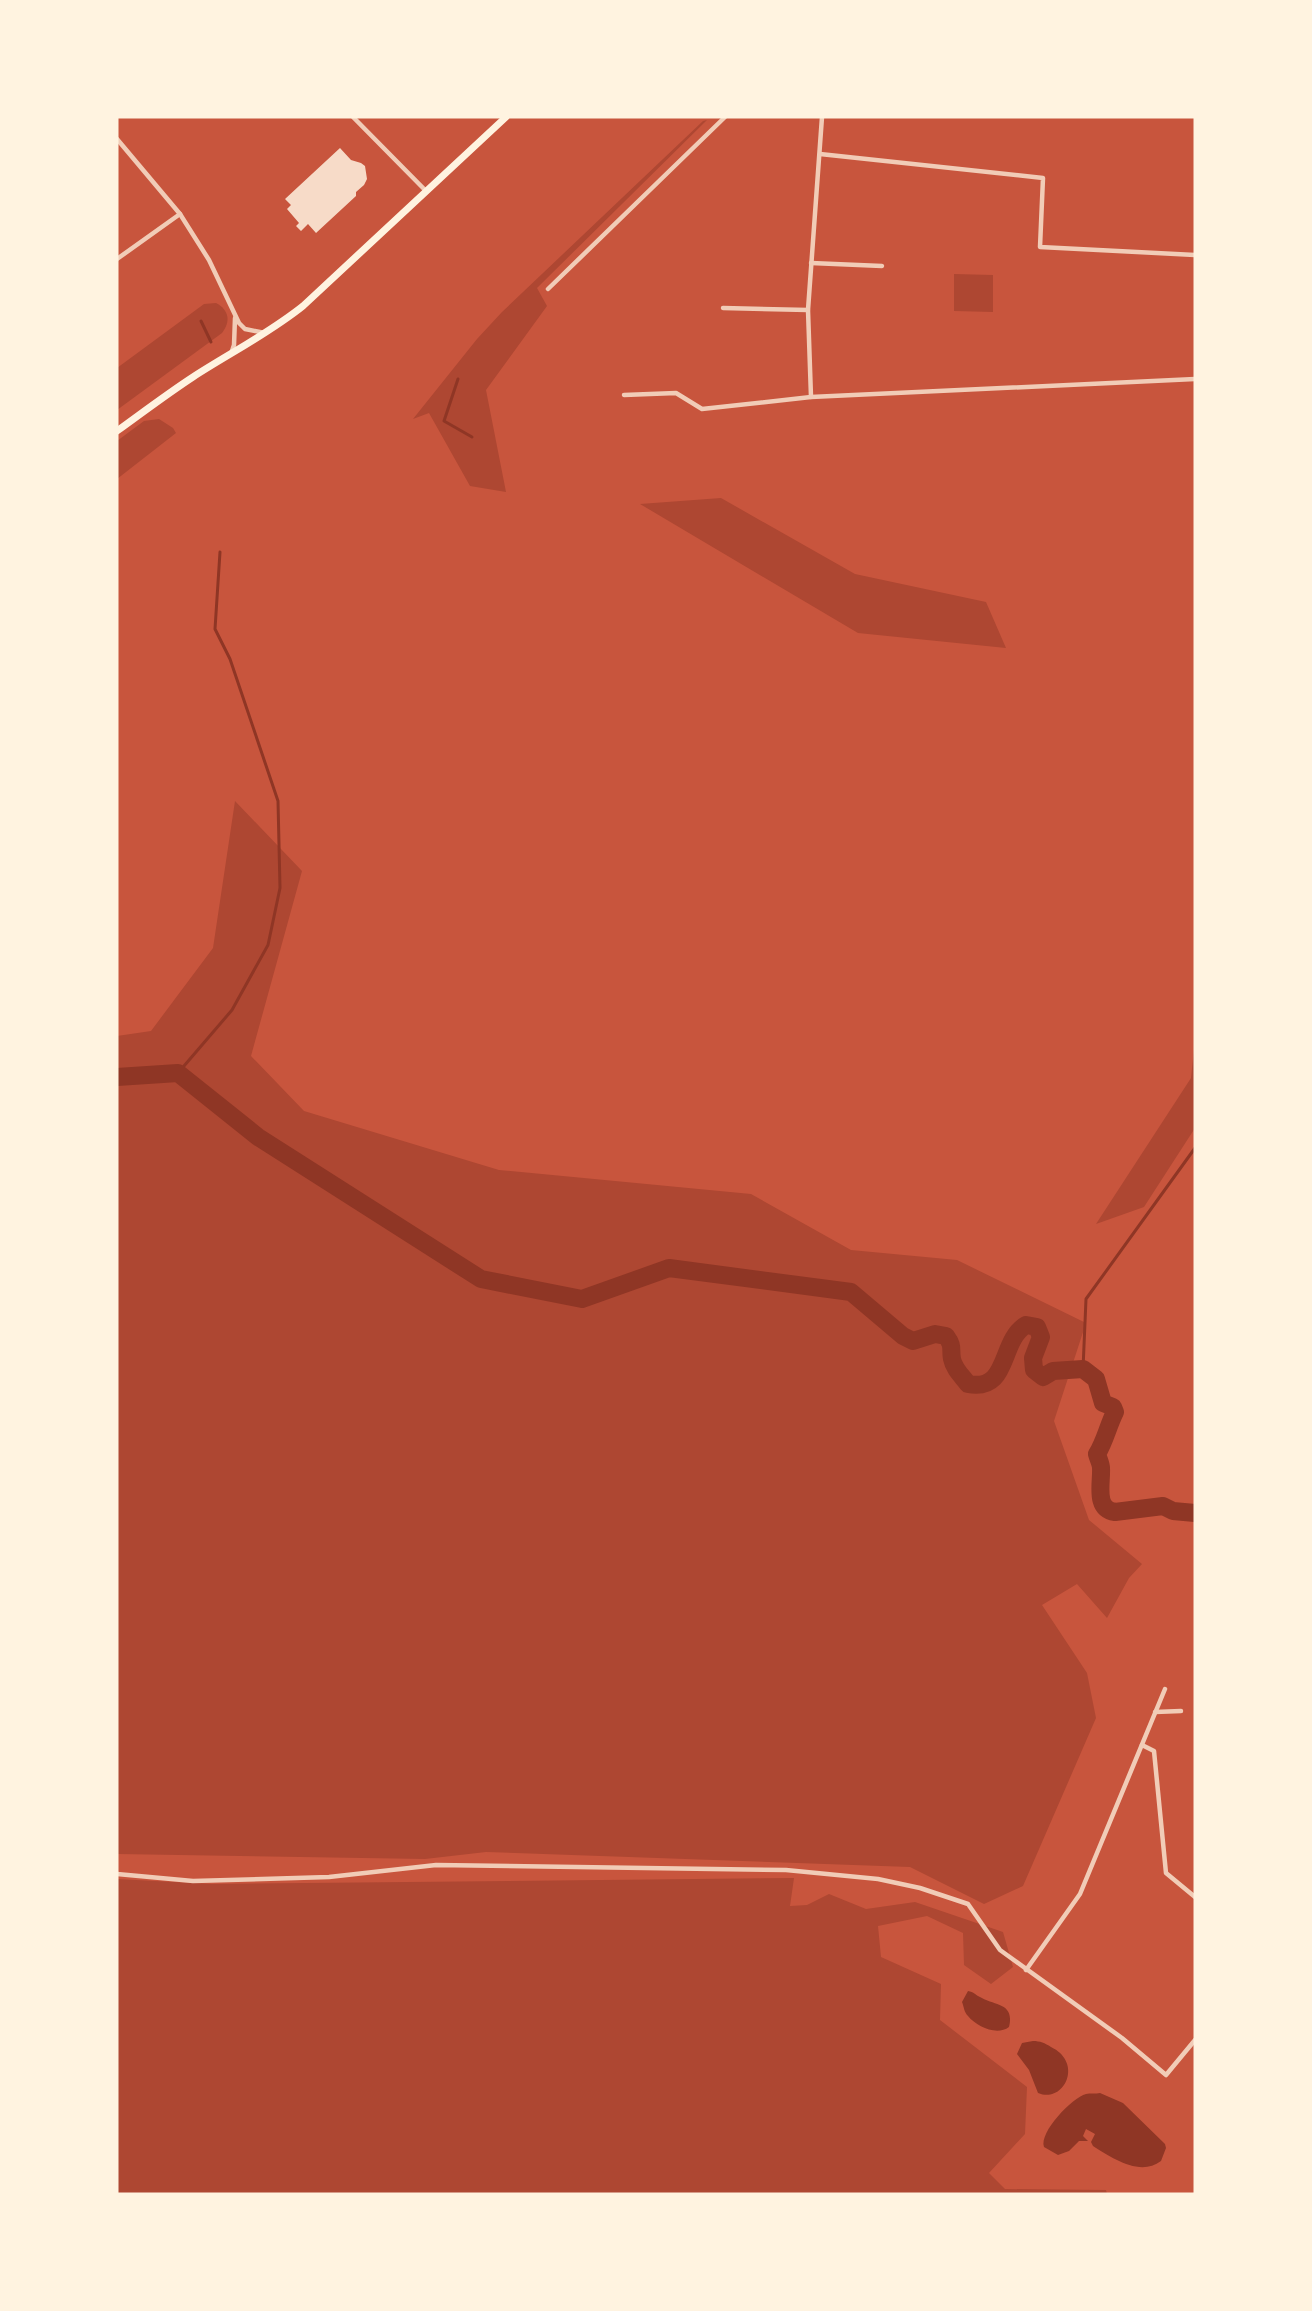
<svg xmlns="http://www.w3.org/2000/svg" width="1312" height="2311" viewBox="0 0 1312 2311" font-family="Rubik,sans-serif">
<rect width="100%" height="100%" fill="#c8553d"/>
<!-- green -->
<g fill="#ae4732">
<polygon points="707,120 537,288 547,306 486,390 506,492 470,486 429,413 413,419 477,339 502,312 703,121"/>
<polygon points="954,274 993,275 993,312 954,311"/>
<path d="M216 303C229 310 231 321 222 333L117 410V368L204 304Z"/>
<polygon points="159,419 173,428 176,433 117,479 117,441 144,421"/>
<polygon points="721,498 855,574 986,602 1006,648 858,633 640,504"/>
<polygon points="235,801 302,871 251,1056 304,1111 499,1170 751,1194 851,1250 957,1260 1086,1323 1054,1421 1089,1520 1142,1564 1129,1578 1107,1618 1077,1584 1042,1605 1087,1673 1096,1718 1023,1886 984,1904 910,1867 486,1852 425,1859 117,1854 117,1036 151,1031 213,948"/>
<polygon points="1195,1040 1195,1128 1144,1207 1096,1224 1191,1078"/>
<polygon points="794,1878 790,1906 807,1905 829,1894 866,1909 915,1902 1003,1932 1013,1967 991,1984 964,1965 963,1933 927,1916 878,1926 881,1957 941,1984 940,2020 1027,2087 1025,2134 989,2173 1005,2189 1106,2190 1107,2194 117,2194 117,1879 212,1884"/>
</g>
<!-- water -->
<g fill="#8f3625">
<path d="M968 1991C974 1992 974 1994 980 1997 994 2006 1015 2002 1009 2027 997 2036 977 2027 968 2016 964 2012 964 2007 962 2002Z"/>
<path d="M1033 2041C1040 2041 1045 2043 1051 2047 1084 2063 1064 2104 1038 2093L1029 2070 1017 2054 1022 2043Z"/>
<path d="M1100 2093 1123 2103 1165 2144 1166 2148 1161 2161C1140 2177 1112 2158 1093 2146L1091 2142 1095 2134 1086 2129 1083 2136 1088 2141H1079L1069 2151 1058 2155 1044 2147C1039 2132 1072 2098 1086 2094 1090 2093 1096 2094 1100 2093Z"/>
</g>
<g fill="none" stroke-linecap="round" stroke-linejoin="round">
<!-- stream -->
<g stroke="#8f3625" stroke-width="3">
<polyline points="201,321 211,342"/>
<polyline points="458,379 444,421 472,437"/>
<polyline points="178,1073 232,1010 268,945 280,888 278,801 230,659 215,629 220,552"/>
<polyline points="1083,1369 1086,1299 1195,1148"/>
</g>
<!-- river -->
<path stroke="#8f3625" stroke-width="18" d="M117 1077 178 1073 258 1137 481 1279 582 1299 669 1268 851 1292 903 1336 913 1341 935 1334 946 1336C954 1347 950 1348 952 1359 954 1369 962 1376 968 1384 1010 1392 999 1341 1026 1325L1037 1327 1041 1337 1033 1358 1034 1370 1043 1377 1053 1371 1083 1369 1096 1379 1103 1403 1113 1407 1115 1412C1108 1426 1105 1441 1097 1454 1098 1458 1101 1464 1101 1468 1102 1483 1094 1509 1115 1512L1163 1506 1173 1511 1195 1513"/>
</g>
<!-- building -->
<polygon fill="#f7dbc8" points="340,148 351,160 361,163 365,166 367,179 364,185 356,192 356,196 316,233 308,224 301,231 296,226 299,223 287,209 291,205 285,199"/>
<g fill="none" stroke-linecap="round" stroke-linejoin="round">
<!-- minor -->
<g stroke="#f1ccb7" stroke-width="4.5">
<polyline points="353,117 426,191"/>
<polyline points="117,139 180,214 209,260 239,323 245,329 265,333"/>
<polyline points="820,154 1043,178 1040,247 1195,255"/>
<polyline points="117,259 180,214"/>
<polyline points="811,263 882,266"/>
<polyline points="548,289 725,117"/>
<polyline points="723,308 808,310"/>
<polyline points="231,354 234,345 235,318"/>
<polyline points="624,395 676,393 702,409 811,397 1195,379"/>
<polyline points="811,397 808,310 822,117"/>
<polyline points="1155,1712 1181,1711"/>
<polyline points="1142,1745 1154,1751 1166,1873 1195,1897"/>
<polyline points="117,1874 193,1881 329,1877 436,1865 786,1870 878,1879 920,1888 968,1904 1000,1950 1122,2038 1166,2075 1195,2040"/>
<polyline points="1026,1970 1080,1894 1165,1689"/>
</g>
<!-- secondary -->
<path stroke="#fff3e0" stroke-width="7" d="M117 431C142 413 167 394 193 377 230 353 268 334 303 306L506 117"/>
</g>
<!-- border -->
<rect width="1312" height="2311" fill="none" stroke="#fff3e0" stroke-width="237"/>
</svg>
